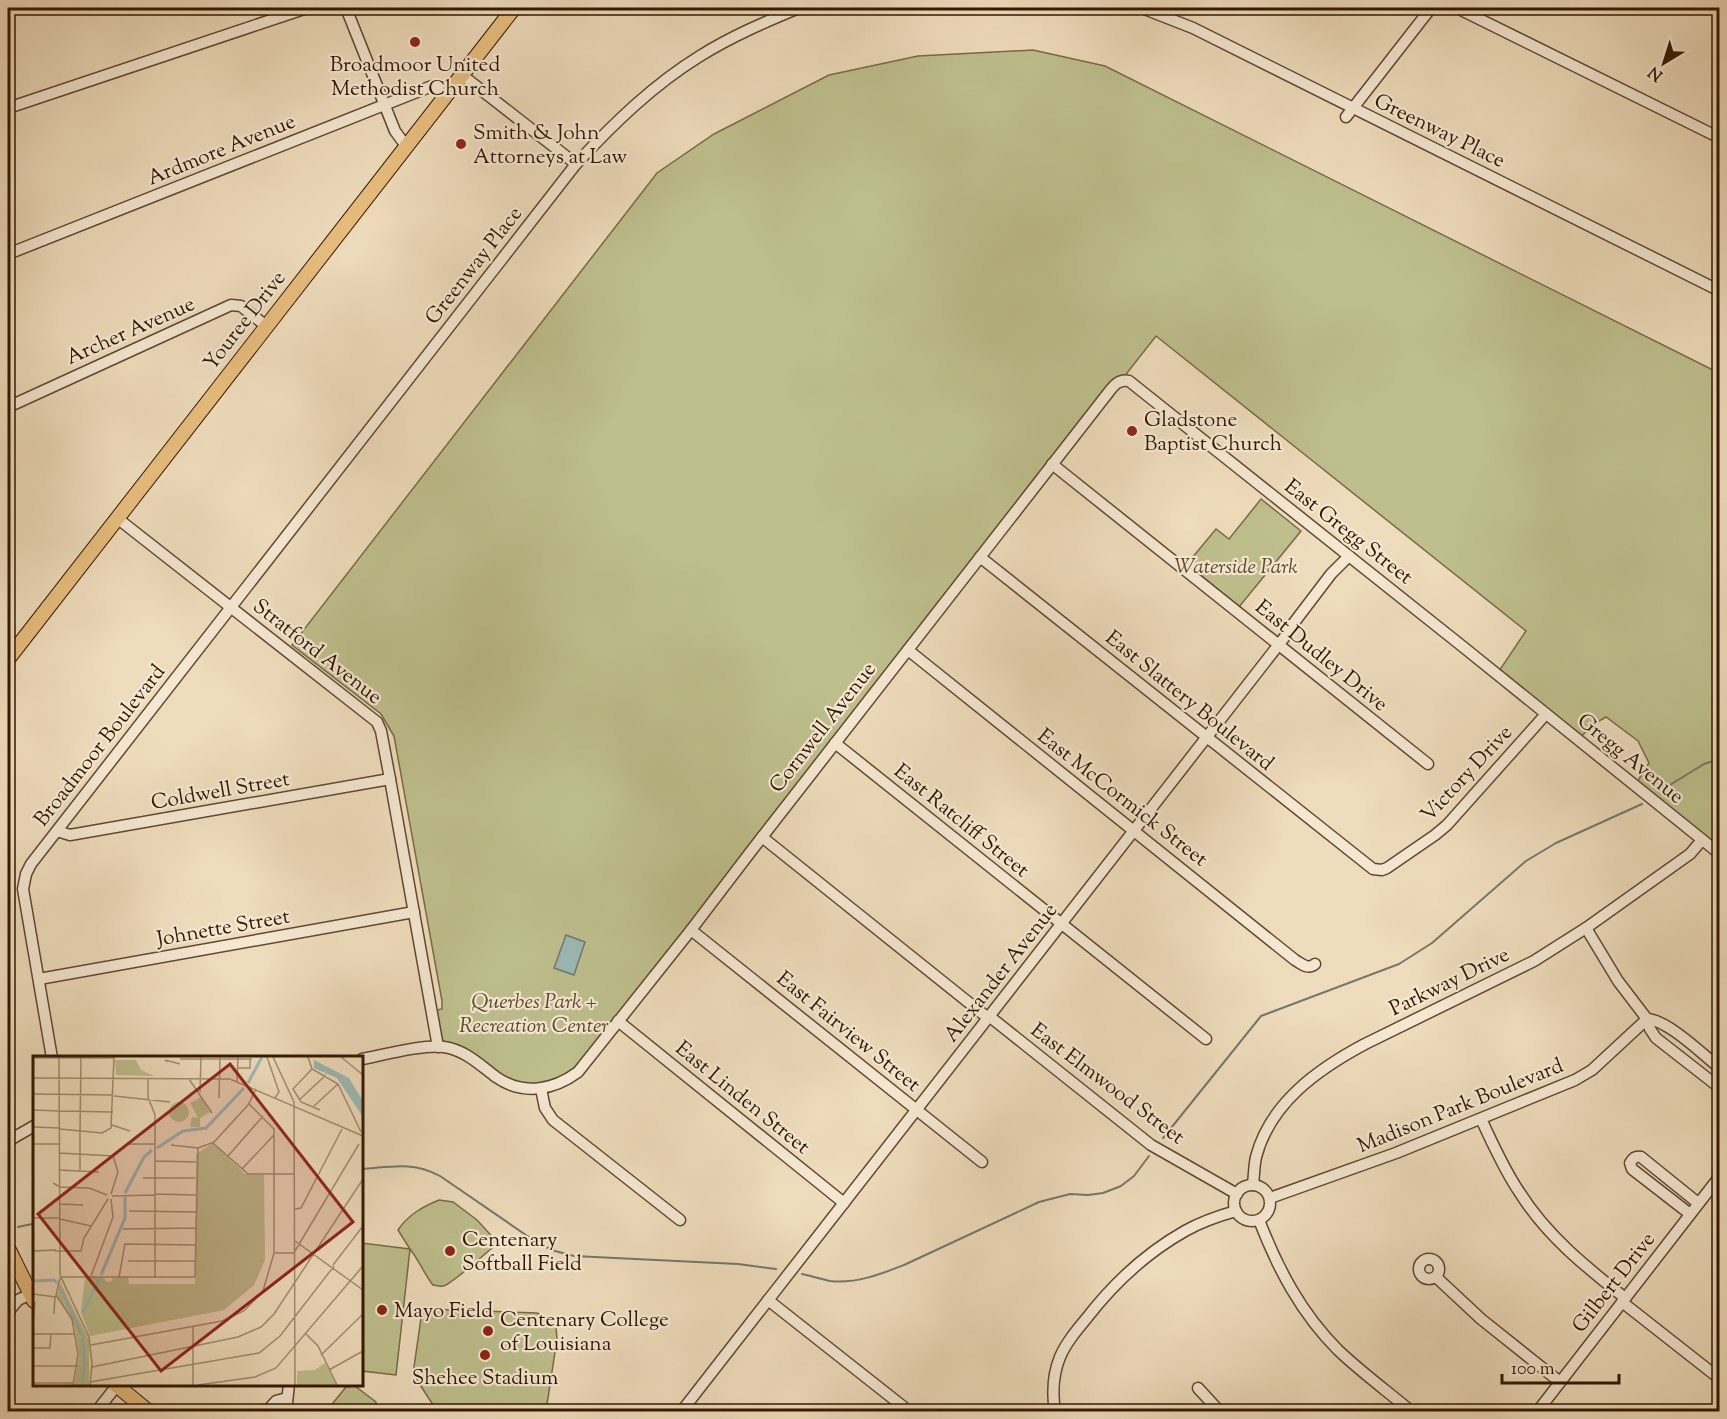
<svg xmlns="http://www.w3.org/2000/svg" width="1727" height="1419" viewBox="0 0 1727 1419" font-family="'Sorts Mill Goudy',serif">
<rect width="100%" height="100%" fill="#efdcbc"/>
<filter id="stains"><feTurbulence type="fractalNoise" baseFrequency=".00333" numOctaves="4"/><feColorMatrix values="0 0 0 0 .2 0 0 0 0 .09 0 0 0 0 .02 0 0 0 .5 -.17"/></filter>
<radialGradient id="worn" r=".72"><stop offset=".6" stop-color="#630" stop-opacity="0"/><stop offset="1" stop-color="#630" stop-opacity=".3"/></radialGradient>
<!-- green -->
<g fill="#bebf8d" stroke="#786b46" stroke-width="1.5">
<polygon points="1033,50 1105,66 1719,373 1719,847 1637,782 1649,763 1638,741 1606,717 1592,725 1581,737 1499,671 1526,631 1156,336 578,1072 529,1089 444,1047 432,1011 442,1009 442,1001 394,736 381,714 292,645 657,173 714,134 829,75 918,56"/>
<polygon points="1261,499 1301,531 1239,607 1187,564 1216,529 1229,539"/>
<path d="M439 1200 453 1202 477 1220 498 1243C489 1250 450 1286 443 1286 439 1287 436 1285 433 1285 424 1274 419 1260 410 1249L396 1375 362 1371V1243L410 1249 398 1230C408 1215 422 1207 439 1200Z"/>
<polygon points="428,1309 537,1313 548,1318 556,1326 557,1339 546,1411 437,1411 413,1374 421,1318"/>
<polygon points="355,1386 376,1402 375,1411 328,1411 328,1409 346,1387"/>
</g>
<!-- water -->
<polygon fill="#9bbab7" stroke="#71796e" stroke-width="1.5" points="566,935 585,942 574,975 554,968"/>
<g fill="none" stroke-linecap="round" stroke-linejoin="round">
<!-- stream -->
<g stroke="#71796e" stroke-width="2">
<polyline points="1665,788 1704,764 1720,759"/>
<polyline points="1163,1138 1261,1016 1399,964 1432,943 1526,861 1556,843 1642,804"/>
<path d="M362 1169C390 1167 413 1161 440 1176L539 1244 555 1251 574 1256 738 1264 776 1269"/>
<polyline points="18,1227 32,1224 34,1225"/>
<path d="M802 1274C812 1276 821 1279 830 1281 856 1284 881 1274 904 1265L1039 1202 1070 1194 1088 1195 1103 1193 1121 1186 1134 1176 1149 1156"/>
</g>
<!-- minor casing -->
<g stroke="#61482f" stroke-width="13">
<g id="minor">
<polyline points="346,8 395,131 406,146"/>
<polyline points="1142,8 1193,28 1720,291"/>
<polyline points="1457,8 1720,138"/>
<polyline points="462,75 576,164"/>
<polyline points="8,108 307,8"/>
<polyline points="1346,117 1431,8"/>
<polyline points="8,254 432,86 449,90"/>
<polyline points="8,407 231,305 241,306 266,326"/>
<polyline points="1052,464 1428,764"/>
<polyline points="117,518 377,722 381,731 390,779 438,1047"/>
<polyline points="980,557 1373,869 1382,870 1387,868 1435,835 1447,825 1546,714"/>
<path d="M908 650 1295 960C1302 964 1308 970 1315 964"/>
<polyline points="835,743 1206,1039"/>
<polyline points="57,831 70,835 390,779"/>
<polyline points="762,837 988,1018"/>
<polyline points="1586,928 1618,981 1647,1019 1650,1029 1656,1038 1720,1088"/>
<polyline points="691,930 982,1162"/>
<polyline points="39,979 414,912"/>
<polyline points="989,1016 1151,1145 1237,1194"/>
<polyline points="618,1021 844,1203"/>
<path d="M52 1058 23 889 26 874 31 864 576 164C614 123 653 85 700 56 732 36 765 22 799 8"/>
<path d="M362 1059C383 1055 424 1044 444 1047 465 1050 480 1065 496 1077 523 1096 554 1090 578 1072L691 930 752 850 1108 393C1114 385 1119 379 1129 381L1462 646 1720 854"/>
<polyline points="541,1089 545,1108 553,1120 680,1220"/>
<path d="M1481 1119C1493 1144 1504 1170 1520 1193 1547 1236 1586 1267 1625 1298"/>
<polyline points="8,1141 34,1126"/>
<circle cx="1252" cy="1203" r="18"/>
<path d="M1253 1185C1254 1176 1254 1166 1256 1157 1270 1103 1318 1069 1365 1044L1534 961 1586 928 1690 854 1702 840"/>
<path d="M1270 1198 1396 1153 1575 1080 1592 1070 1647 1019C1668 1020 1702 1054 1720 1068"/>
<path d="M1690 1214 1632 1169 1630 1163C1633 1158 1635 1156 1641 1157L1698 1203"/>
<path d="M1259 1220C1278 1269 1301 1313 1338 1350 1361 1372 1387 1391 1412 1412"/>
<circle cx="1429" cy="1269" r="10"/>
<polyline points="1436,1277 1481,1319 1560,1382"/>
<polyline points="768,1300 910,1412"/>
<polyline points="1622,1302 1720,1379"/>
<polyline points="8,1312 18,1300 31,1294"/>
<polyline points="1198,1388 1220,1412"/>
<polyline points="96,1412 118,1384"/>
<polyline points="266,1412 276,1401 287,1398"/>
<polyline points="286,1412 289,1384"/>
<polyline points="681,1412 1287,634 1293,624 1331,574 1349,556"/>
<path d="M1055 1412C1052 1393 1053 1374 1060 1357 1066 1343 1076 1331 1086 1319 1113 1284 1146 1253 1185 1231 1201 1222 1218 1216 1236 1211"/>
<polyline points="1537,1412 1720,1176"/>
</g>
</g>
<!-- major casing -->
<g stroke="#321700" stroke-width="16">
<g id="major">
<polyline points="8,659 514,8"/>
<polyline points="8,1248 34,1301"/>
<polyline points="115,1384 149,1412"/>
</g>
</g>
<!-- minor -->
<use href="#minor" stroke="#f5e8d3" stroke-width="10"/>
<!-- major -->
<use href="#major" stroke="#e8be7e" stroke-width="14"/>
</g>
<!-- markers -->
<g fill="#8f2418" stroke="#f5e8d3" stroke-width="2">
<circle cx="415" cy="42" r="6"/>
<circle cx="461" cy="144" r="6"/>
<circle cx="1132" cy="431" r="6"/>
<circle cx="450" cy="1251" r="6"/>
<circle cx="382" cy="1310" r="6"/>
<circle cx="488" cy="1331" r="6"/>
<circle cx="485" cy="1355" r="6"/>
</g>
<g text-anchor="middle" stroke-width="4.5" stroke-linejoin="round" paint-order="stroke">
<!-- poi labels -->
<g font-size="21" fill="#321700" stroke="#f5e8d3" text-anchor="start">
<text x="415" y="71" text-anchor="middle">Broadmoor United<tspan x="415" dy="24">Methodist Church</tspan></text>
<text x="473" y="139">Smith &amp; John<tspan x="473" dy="24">Attorneys at Law</tspan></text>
<text x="1144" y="426">Gladstone<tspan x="1144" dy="24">Baptist Church</tspan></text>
<text x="462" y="1246">Centenary<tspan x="462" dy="24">Softball Field</tspan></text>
<text x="394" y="1317">Mayo Field</text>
<text x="500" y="1326">Centenary College<tspan x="500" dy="24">of Louisiana</tspan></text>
<text x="485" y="1384" text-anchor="middle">Shehee Stadium</text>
</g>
<!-- street labels -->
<g font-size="21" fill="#321700" stroke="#f5e8d3">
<text transform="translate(1440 130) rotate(26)" y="7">Greenway Place</text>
<text transform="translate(221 149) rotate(-22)" y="7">Ardmore Avenue</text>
<text transform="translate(473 265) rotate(-52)" y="7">Greenway Place</text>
<text transform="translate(244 320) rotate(-52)" y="7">Youree Drive</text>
<text transform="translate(130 330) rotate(-24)" y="7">Archer Avenue</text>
<text transform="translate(1349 531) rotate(38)" y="7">East Gregg Street</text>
<text transform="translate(318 651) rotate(38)" y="7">Stratford Avenue</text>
<text transform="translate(1322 655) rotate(39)" y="7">East Dudley Drive</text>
<text transform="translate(1190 700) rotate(39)" y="7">East Slattery Boulevard</text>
<text transform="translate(822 727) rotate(-52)" y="7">Cornwell Avenue</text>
<text transform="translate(99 745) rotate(-52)" y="7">Broadmoor Boulevard</text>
<text transform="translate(1631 758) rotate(39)" y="7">Gregg Avenue</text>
<text transform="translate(1466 773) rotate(-47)" y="7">Victory Drive</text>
<text transform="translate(220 790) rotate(-10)" y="7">Coldwell Street</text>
<text transform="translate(1123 797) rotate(38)" y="7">East McCormick Street</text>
<text transform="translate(962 820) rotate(39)" y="7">East Ratcliff Street</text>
<text transform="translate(223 927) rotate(-10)" y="7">Johnette Street</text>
<text transform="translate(1000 972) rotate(-52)" y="7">Alexander Avenue</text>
<text transform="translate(1449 981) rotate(-26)" y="7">Parkway Drive</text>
<text transform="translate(849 1031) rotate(39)" y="7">East Fairview Street</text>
<text transform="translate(1108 1083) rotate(37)" y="7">East Elmwood Street</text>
<text transform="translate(743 1097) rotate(39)" y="7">East Linden Street</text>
<text transform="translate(1460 1105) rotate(-22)" y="7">Madison Park Boulevard</text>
<text transform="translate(1613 1282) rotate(-52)" y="7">Gilbert Drive</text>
</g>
<!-- park labels -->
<g font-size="21" font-style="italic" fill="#5c492a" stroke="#f5e8d3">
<text x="1236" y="573">Waterside Park</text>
<text x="534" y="1008">Querbes Park +<tspan x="534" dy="24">Recreation Center</tspan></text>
</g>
</g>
<!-- overview -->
<g transform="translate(33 1056)">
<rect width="330" height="330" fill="#efdcbc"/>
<path d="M82 4H103L108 14 121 20 83 19ZM168 41 177 56 167 62V71H157L159 61 165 62 157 47ZM136 56a10 10 0 1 1 20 0a10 10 0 1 1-20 0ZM180 87 212 118 231 119 232 204 221 229 191 254 57 280 48 256 52 221H70L74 226 79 225 80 221H95L96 228H162L163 98ZM27 226 56 284V329H41L46 299 42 271 24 241ZM292 307 304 329H264V315L282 314Z" fill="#bebf8d"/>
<path d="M281 4 316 22 330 45V61L304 22 281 12Z" fill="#9bbab7"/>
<path fill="none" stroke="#9bbab7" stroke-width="3" d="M215 27 229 1M124 92 150 75 173 72 211 32M92 137 111 101 119 94M68 219 92 162V141M0 225 21 224 24 227M27 231 49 279 52 307 49 329M50 257 66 223"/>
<path fill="none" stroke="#a38d71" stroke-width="1.5" d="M26 1 27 219 56 281 59 308 57 329M234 1 246 36 242 42M240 1 261 46 262 329M275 1 279 13 305 28 328 76M308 1 330 19M0 2H81M147 3H219M135 6 132 4 147 8M205 12H217V3M279 13 260 33 268 46 287 54M0 22 197 23 330 80M115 22V41L122 59V221M156 23 179 57M204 25 205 1M167 36 168 1M0 38 80 39M81 40 137 46M186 42 187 1M266 44 293 19M281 50 305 28M0 54 26 55M26 55 80 56M79 69 97 75M0 71 26 72M27 73 69 77 78 72 81 1M47 76 48 1M47 76V114M180 87 215 118H261M0 88H26M95 88H122M138 89 165 92M165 92 181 86 215 49 223 33M26 97 80 100 85 116 78 138M195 100 230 60M122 105 163 106M209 113 241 79M26 114 66 116M110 122H162M20 127 27 131 56 132 74 139M122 138 163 139M79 140 122 139M27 148 50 149M262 153 268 152 309 73M96 155 163 156M0 162H27M27 163 58 170M90 173 163 172M262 185 330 234M0 195 23 194M22 195H48L51 182 75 143M262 195 326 88M242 197H261M95 205H163M300 209 330 170M58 220 80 161 78 143M28 221H162L165 92M86 221 92 188 163 189M27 222 23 239 39 263 45 298 40 329M0 238 23 241M21 258 22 240M0 268 2 246M160 270V329M0 278H42M273 278 285 290 304 329M58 289 189 265 211 255 230 235 241 197V73L216 48M0 292H17L18 278M288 299 330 258M0 310H45M59 311 205 281 228 271 241 258 330 123M296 314 330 295M57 326 226 297 247 280 301 210M0 327H41M165 329 222 321 243 312 330 210"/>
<path fill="#8f2418" fill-opacity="0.15" stroke="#8f2418" stroke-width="3" d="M197 8 320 166 128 315 5 158Z"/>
<rect width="330" height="330" fill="none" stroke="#321700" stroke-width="3"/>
</g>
<!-- margin -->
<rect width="1727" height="1419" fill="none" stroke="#efdcbc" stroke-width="30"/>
<rect x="9" y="9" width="1709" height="1401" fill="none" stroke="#321700" stroke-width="3"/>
<rect x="15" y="15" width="1697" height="1389" fill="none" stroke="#321700" stroke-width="1.5"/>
<!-- north arrow -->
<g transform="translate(1664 63) rotate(218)" stroke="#f5e8d3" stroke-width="4.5" paint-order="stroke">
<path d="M0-4.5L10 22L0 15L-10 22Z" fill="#321700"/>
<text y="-9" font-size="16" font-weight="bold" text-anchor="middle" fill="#321700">N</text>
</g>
<!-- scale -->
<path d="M1502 1374v9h117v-9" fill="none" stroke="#321700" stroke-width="3"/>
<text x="1511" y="1374" font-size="18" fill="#321700" stroke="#f5e8d3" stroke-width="4.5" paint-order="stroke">100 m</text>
<rect width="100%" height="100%" filter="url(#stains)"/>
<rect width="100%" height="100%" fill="url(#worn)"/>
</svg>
